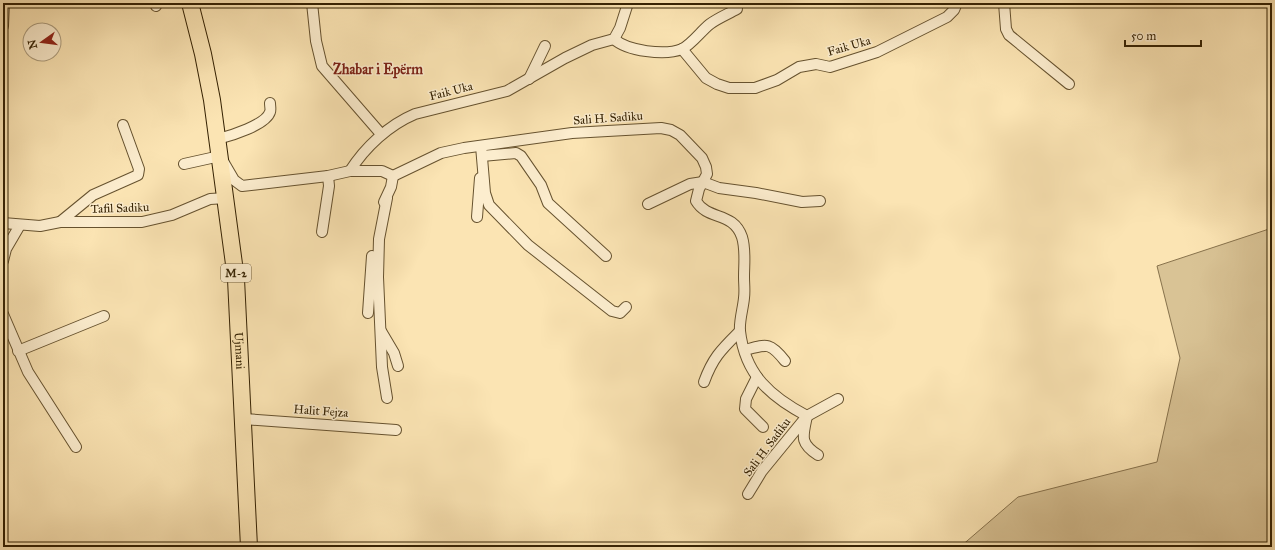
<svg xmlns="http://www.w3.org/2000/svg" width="1275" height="550" viewBox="0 0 1275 550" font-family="'IM FELL Great Primer',serif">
<rect width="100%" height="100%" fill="#fbe4b3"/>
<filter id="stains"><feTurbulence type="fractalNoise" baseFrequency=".005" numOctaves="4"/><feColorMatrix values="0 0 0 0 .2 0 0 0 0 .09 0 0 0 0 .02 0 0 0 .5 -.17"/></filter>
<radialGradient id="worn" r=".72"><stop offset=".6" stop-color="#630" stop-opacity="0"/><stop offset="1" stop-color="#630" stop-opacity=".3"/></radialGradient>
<!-- green -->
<polygon fill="#d9c395" stroke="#87724c" points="1272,228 1272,547 960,547 1018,497 1157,462 1180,358 1157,266"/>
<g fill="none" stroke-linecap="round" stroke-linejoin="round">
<!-- street casing -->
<g stroke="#66522f" stroke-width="12">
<g id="street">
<polyline points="155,3 156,6"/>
<polyline points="312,3 316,41 322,66 381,134"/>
<polyline points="1004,3 1006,29 1009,35 1069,84"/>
<polyline points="3,26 4,3"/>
<path d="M614 39C627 51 665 56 682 49 692 44 701 31 710 24 718 18 728 14 737 9"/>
<polyline points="682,49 706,78 717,84 729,88 755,88 777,80 799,67 816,64 830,67 877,52 947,17 954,10 957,3"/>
<polyline points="529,79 545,46"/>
<path d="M218 139C230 136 266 125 270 112 271 110 270 106 270 103"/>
<polyline points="481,146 485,193 489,205 528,245 612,311 620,313 626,307"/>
<polyline points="482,156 516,153 521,156 541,185 548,203 606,256"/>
<polyline points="184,164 220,156 234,180 242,186 328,176 350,171 382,171 393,176"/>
<path d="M350 171C365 147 389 125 415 114L507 91 565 58 592 45 614 39 620 28 628 3"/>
<path d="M393 176 441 153 464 148 572 133 661 128 671 130 680 135 702 158 706 167 707 174 699 189 696 201C708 221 733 211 742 237 746 250 744 263 744 277 744 284 745 291 744 298 743 309 739 321 740 331 745 375 771 397 807 416 803 436 799 443 818 455"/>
<polyline points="384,202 391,187 393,176"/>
<polyline points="648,204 690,184 703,182 719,188 756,193 802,202 820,201"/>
<polyline points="477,217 480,178"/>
<polyline points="60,222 93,195 138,175 139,169 123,125"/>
<polyline points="3,223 40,226 60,222 142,222 172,215 210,199 226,198"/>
<polyline points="322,232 329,186 328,176"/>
<polyline points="3,261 6,249 20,225"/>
<polyline points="368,313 372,256"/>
<polyline points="3,314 28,372 76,447"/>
<polyline points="381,331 394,353 398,366"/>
<path d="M745 350C767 344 770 342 785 361"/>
<polyline points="18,351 104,316"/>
<polyline points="757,377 746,399 745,409 763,427"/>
<path d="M704 382C713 357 722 349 740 331"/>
<polyline points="387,398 382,367 378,277 379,239 387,198"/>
<polyline points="244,419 396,430"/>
<polyline points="748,494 762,471 807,416 838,399"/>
</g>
</g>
<!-- primary casing -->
<g stroke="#352203" stroke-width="18">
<g id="primary">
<path id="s1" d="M190 3 203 54 212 100 236 279 249 547"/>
</g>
</g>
<!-- street -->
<use href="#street" stroke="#fcedce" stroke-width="10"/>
<!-- primary -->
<use href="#primary" stroke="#fbe4b3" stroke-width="16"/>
</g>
<g text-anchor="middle" stroke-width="3" stroke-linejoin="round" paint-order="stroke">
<!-- shield labels -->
<rect fill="#fcedce" stroke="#715f40" stroke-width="1" x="221" y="264" width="30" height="18" rx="3"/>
<g font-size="11" font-weight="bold" fill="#352203">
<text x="236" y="277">M-2</text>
</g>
<!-- street labels -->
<g font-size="12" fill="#352203" stroke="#fcedce">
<text transform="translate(849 46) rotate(-16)" y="4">Faik Uka</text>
<text transform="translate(451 91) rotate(-14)" y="4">Faik Uka</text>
<text transform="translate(608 118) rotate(-4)" y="4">Sali H. Sadiku</text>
<text transform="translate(120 208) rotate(-2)" y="4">Tafil Sadiku</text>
<text dy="4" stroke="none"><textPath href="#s1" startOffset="352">Ujmani</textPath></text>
<text transform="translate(321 411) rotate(4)" y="4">Halit Fejza</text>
<text transform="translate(767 447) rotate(-53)" y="4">Sali H. Sadiku</text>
</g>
<!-- quarter labels -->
<g font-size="14" font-weight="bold" fill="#7a1f14" stroke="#fcedce">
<text x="378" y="74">Zhabar i Epërm</text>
</g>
</g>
<!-- margin -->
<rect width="1275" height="550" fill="none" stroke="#fbe4b3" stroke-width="16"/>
<rect x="4" y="4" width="1267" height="542" fill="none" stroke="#352203" stroke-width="2"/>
<rect x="8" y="8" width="1259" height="534" fill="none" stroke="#352203"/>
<!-- north arrow -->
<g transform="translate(42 42) rotate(256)"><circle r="19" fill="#fcedce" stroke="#ac9c7d"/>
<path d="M0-3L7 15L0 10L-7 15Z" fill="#8f2418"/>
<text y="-6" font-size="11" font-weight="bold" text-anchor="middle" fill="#352203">N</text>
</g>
<!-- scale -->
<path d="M1125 40v6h76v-6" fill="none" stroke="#352203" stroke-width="2"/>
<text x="1131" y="40" font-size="12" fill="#352203" stroke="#fcedce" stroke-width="3" paint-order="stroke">50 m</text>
<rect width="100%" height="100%" filter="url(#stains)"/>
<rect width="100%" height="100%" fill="url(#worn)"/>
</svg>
